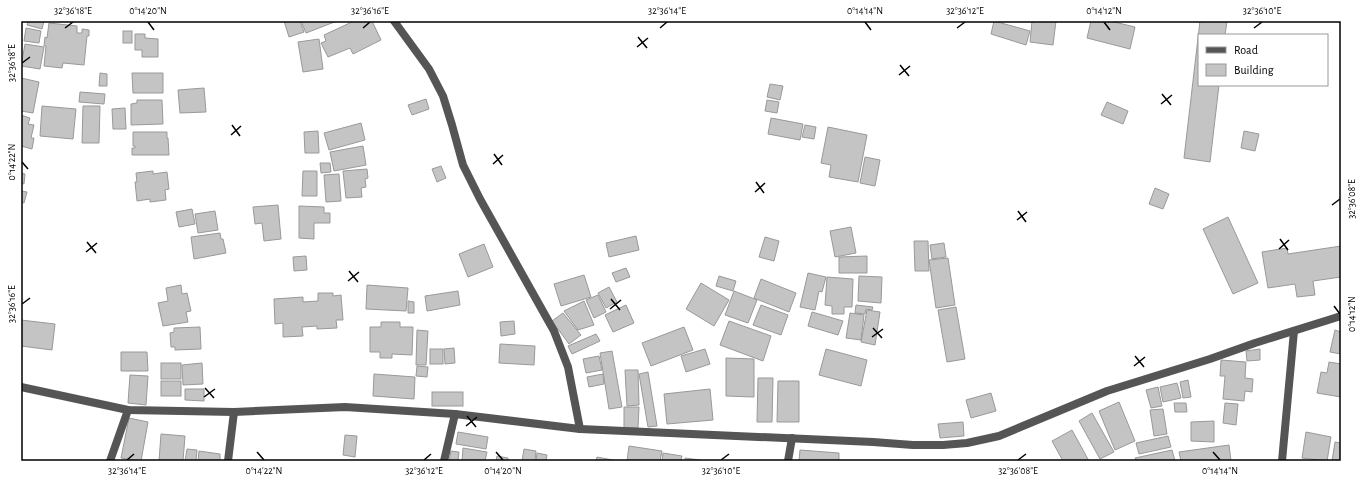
<svg xmlns="http://www.w3.org/2000/svg" width="1362" height="482" viewBox="0 0 1362 482" font-family="'Alegreya Sans',sans-serif">
<rect width="100%" height="100%" fill="#fff"/>
<!-- building -->
<g fill="#c4c4c4" stroke="#999">
<polygon points="28,21 44,21 42,29 27,25"/>
<polygon points="284,21 300,21 304,32 289,37"/>
<polygon points="301,21 337,21 306,33"/>
<polygon points="354,21 372,21 381,40 353,54 350,48 328,57 321,43 326,41 324,35"/>
<polygon points="994,21 1030,31 1026,45 991,34"/>
<polygon points="1032,21 1056,21 1053,45 1030,42"/>
<polygon points="1091,21 1110,21 1135,27 1130,49 1087,38"/>
<polygon points="1200,21 1227,21 1225,35 1199,35 1199,85 1219,85 1210,162 1184,158"/>
<polygon points="49,23 77,26 77,33 82,33 82,29 89,30 89,36 87,36 84,65 63,63 62,68 44,66 46,46 44,46 45,37 47,38"/>
<polygon points="26,28 41,31 39,43 24,41"/>
<rect x="123" y="31" width="9" height="12"/>
<polygon points="135,34 145,34 145,38 158,39 158,57 142,57 142,50 135,50"/>
<polygon points="319,39 323,69 303,72 298,42"/>
<polygon points="25,44 44,47 40,69 21,66"/>
<polygon points="100,73 107,74 107,86 99,86"/>
<polygon points="132,73 163,73 163,93 133,93"/>
<polygon points="21,78 39,82 33,113 21,111"/>
<polygon points="770,84 783,86 780,100 767,97"/>
<polygon points="204,88 206,112 180,113 178,90"/>
<polygon points="80,92 105,94 104,104 79,102"/>
<polygon points="426,99 429,109 412,115 408,105"/>
<polygon points="137,100 162,100 163,124 131,125 131,104 137,103"/>
<polygon points="767,100 779,102 777,113 765,111"/>
<polygon points="1107,102 1128,111 1123,124 1101,115"/>
<polygon points="42,106 76,109 73,139 40,136"/>
<polygon points="83,106 100,106 99,143 82,143"/>
<polygon points="125,108 126,129 113,129 112,109"/>
<polygon points="21,115 30,118 28,124 34,125 31,138 34,138 32,149 21,146"/>
<polygon points="771,118 803,124 800,140 768,134"/>
<polygon points="361,123 365,140 329,150 324,133"/>
<polygon points="805,125 816,127 814,139 802,137"/>
<polygon points="828,127 867,135 858,182 829,177 831,165 821,163"/>
<polygon points="318,131 319,153 305,153 304,132"/>
<polygon points="1244,131 1259,134 1255,151 1241,148"/>
<polygon points="133,132 167,132 167,138 168,138 169,155 132,155 132,148 135,148 135,146 133,146"/>
<polygon points="363,146 366,165 334,171 330,152"/>
<polygon points="865,157 880,160 875,186 860,183"/>
<polygon points="320,163 330,163 331,172 321,173"/>
<polygon points="441,166 446,178 437,182 432,169"/>
<polygon points="367,169 368,178 365,179 366,187 361,188 362,197 346,198 343,171"/>
<polygon points="153,171 153,174 167,172 169,189 165,190 166,200 150,202 150,199 137,201 135,182 137,182 136,173"/>
<polygon points="303,171 317,171 317,196 302,196"/>
<polygon points="21,173 25,174 24,184 21,183"/>
<polygon points="339,174 341,201 326,202 324,175"/>
<polygon points="1155,188 1169,194 1163,209 1149,204"/>
<polygon points="21,191 27,192 24,203 21,202"/>
<polygon points="278,205 281,239 264,241 262,223 255,224 253,207"/>
<polygon points="299,206 324,207 324,213 330,213 330,223 314,223 314,239 299,238"/>
<polygon points="192,209 195,224 179,227 176,212"/>
<polygon points="215,211 218,230 198,233 195,214"/>
<polygon points="1228,217 1258,283 1233,294 1203,229"/>
<polygon points="851,227 856,253 835,257 830,231"/>
<polygon points="220,233 221,239 223,239 226,253 194,259 191,237"/>
<polygon points="636,236 639,250 609,257 606,243"/>
<polygon points="765,237 779,241 774,261 759,257"/>
<polygon points="914,241 928,241 929,271 915,271"/>
<polygon points="944,243 946,257 932,259 930,245"/>
<polygon points="484,244 493,267 468,277 459,254"/>
<polygon points="1341,246 1341,277 1313,281 1315,295 1297,297 1295,284 1268,288 1262,252 1287,248 1288,254"/>
<polygon points="306,256 307,270 294,271 293,257"/>
<polygon points="867,256 867,273 839,273 839,257"/>
<polygon points="948,258 955,305 936,308 929,260"/>
<polygon points="626,268 630,277 616,282 612,273"/>
<polygon points="808,273 826,277 822,292 819,291 815,310 800,307"/>
<polygon points="584,275 591,297 561,306 554,284"/>
<polygon points="719,276 736,281 733,291 716,286"/>
<polygon points="859,276 882,277 881,303 858,301"/>
<polygon points="827,277 853,279 852,307 844,307 844,314 832,314 832,306 825,305"/>
<polygon points="761,279 796,293 789,312 754,298"/>
<polygon points="701,283 729,300 714,326 686,309"/>
<polygon points="181,285 182,294 187,293 191,311 186,312 188,322 163,326 158,303 168,301 166,288"/>
<polygon points="367,285 408,288 406,311 366,309"/>
<polygon points="609,287 617,302 606,308 598,293"/>
<polygon points="458,291 460,305 427,311 425,296"/>
<polygon points="734,291 757,300 748,323 725,315"/>
<polygon points="318,293 333,293 333,296 341,295 343,320 336,320 337,328 317,329 317,326 302,327 303,336 283,337 283,323 275,324 274,299 303,297 303,302 318,301"/>
<polygon points="598,295 606,312 594,318 586,300"/>
<polygon points="408,301 414,302 414,313 408,313"/>
<polygon points="584,301 594,325 578,330 564,311"/>
<polygon points="626,305 634,323 613,332 605,315"/>
<polygon points="761,305 788,315 781,335 753,325"/>
<polygon points="856,305 873,307 872,310 866,309 865,314 855,313"/>
<polygon points="956,307 965,359 947,362 938,310"/>
<polygon points="867,310 880,312 875,345 861,342"/>
<polygon points="812,312 843,321 838,335 808,326"/>
<polygon points="563,313 581,335 569,344 552,321"/>
<polygon points="850,313 864,315 861,340 846,338"/>
<polygon points="21,320 55,324 52,350 21,346"/>
<polygon points="514,321 515,334 501,336 500,322"/>
<polygon points="729,321 771,336 763,361 720,345"/>
<polygon points="381,322 400,322 400,327 413,327 412,355 392,354 392,358 380,358 380,352 370,352 370,327 381,327"/>
<polygon points="200,327 201,349 175,350 175,347 171,347 170,333 174,332 174,328"/>
<polygon points="684,327 693,350 651,366 642,343"/>
<polygon points="417,330 428,331 426,365 416,365"/>
<polygon points="1335,330 1341,332 1341,354 1330,352"/>
<polygon points="596,334 600,341 572,354 568,346"/>
<polygon points="500,344 535,346 534,365 499,363"/>
<polygon points="454,348 455,363 445,364 444,349"/>
<rect x="430" y="349" width="13" height="15"/>
<polygon points="705,349 710,364 686,372 681,356"/>
<polygon points="826,349 867,360 861,386 819,375"/>
<polygon points="1260,349 1260,360 1247,361 1246,351"/>
<polygon points="612,351 622,407 609,409 600,353"/>
<polygon points="121,352 147,352 148,371 121,371"/>
<polygon points="599,356 602,370 586,373 583,359"/>
<polygon points="726,358 754,359 754,397 726,396"/>
<polygon points="1221,360 1246,362 1245,378 1253,379 1252,392 1245,391 1244,401 1223,399 1225,376 1220,376"/>
<polygon points="1329,362 1341,364 1341,397 1317,393 1321,372 1327,373"/>
<rect x="161" y="363" width="20" height="16"/>
<polygon points="202,363 203,384 183,385 182,365"/>
<polygon points="417,366 428,367 427,377 416,376"/>
<polygon points="625,370 638,370 639,405 627,406"/>
<polygon points="648,372 657,426 648,427 639,374"/>
<polygon points="374,374 415,377 414,399 373,396"/>
<polygon points="603,374 604,384 589,387 587,377"/>
<polygon points="130,375 148,376 146,405 128,403"/>
<polygon points="758,378 773,378 772,422 757,422"/>
<polygon points="1188,380 1191,397 1183,398 1180,382"/>
<rect x="161" y="381" width="20" height="15"/>
<polygon points="778,381 799,381 799,422 777,422"/>
<polygon points="1177,383 1181,398 1163,402 1160,387"/>
<polygon points="1158,387 1162,406 1151,408 1146,390"/>
<polygon points="185,389 204,389 204,401 185,400"/>
<polygon points="710,389 713,420 667,424 664,394"/>
<rect x="432" y="392" width="31" height="14"/>
<polygon points="991,393 996,411 971,418 966,400"/>
<polygon points="1119,402 1135,441 1115,450 1099,411"/>
<polygon points="1174,403 1186,403 1187,412 1175,412"/>
<polygon points="1225,403 1238,404 1236,425 1223,423"/>
<polygon points="624,407 639,407 638,428 624,428"/>
<polygon points="1163,409 1167,434 1154,436 1150,410"/>
<polygon points="1092,413 1114,452 1100,459 1079,421"/>
<polygon points="129,418 148,422 141,461 121,458"/>
<polygon points="1214,421 1214,442 1191,441 1191,422"/>
<polygon points="963,422 964,436 940,438 938,424"/>
<polygon points="1072,430 1089,461 1063,461 1052,441"/>
<polygon points="458,432 488,437 486,449 456,444"/>
<polygon points="1306,432 1331,437 1327,461 1302,458"/>
<polygon points="161,434 185,436 183,461 159,461"/>
<polygon points="345,435 357,436 355,457 343,455"/>
<polygon points="1168,436 1171,447 1139,454 1136,443"/>
<polygon points="1335,442 1341,443 1341,461 1332,461"/>
<polygon points="1229,445 1231,461 1181,461 1179,452"/>
<polygon points="629,446 662,451 660,461 627,461"/>
<polygon points="463,448 487,452 485,461 462,461"/>
<polygon points="187,449 197,450 196,461 185,461"/>
<polygon points="524,449 536,451 535,461 522,461"/>
<polygon points="800,450 839,453 839,461 799,461"/>
<polygon points="1172,450 1175,461 1136,461 1135,458"/>
<polygon points="199,451 220,454 220,461 198,461"/>
<polygon points="451,451 459,452 458,461 449,461"/>
<polygon points="537,453 547,455 546,461 536,461"/>
<polygon points="663,453 682,456 681,461 662,461"/>
<polygon points="497,456 508,458 508,461 496,461"/>
<polygon points="597,457 618,461 596,461"/>
<polygon points="685,458 707,461 685,461"/>
</g>
<g fill="none" stroke-linecap="round" stroke-linejoin="round">
<!-- street -->
<g stroke="#555" stroke-width="8">
<polyline points="394,21 429,69 443,96 452,125 463,165 480,199 554,331 568,367 580,429"/>
<polyline points="21,387 128,410 234,412 345,407 455,414 580,429 873,442 913,445 943,445 967,443 999,436 1107,391 1210,359 1255,343 1341,316"/>
<polyline points="110,461 128,410"/>
<polyline points="228,461 234,412"/>
<polyline points="444,461 455,414"/>
<polyline points="788,461 792,438"/>
<polyline points="1282,461 1294,331"/>
</g>
</g>
<!-- ticks -->
<path fill="none" stroke="#000" stroke-width="1.5" d="M148 22 154 30M865 22 871 30M1104 22 1110 30M65 28 73 22M363 28 370 22M660 28 667 22M957 28 965 22M1254 28 1262 22M638 37 647 48M637 47 648 38M22 63 30 57M900 65 909 76M899 75 910 66M1162 94 1171 105M1161 104 1172 95M232 125 240 136M231 135 241 126M494 154 502 165M22 162 28 169M493 164 503 155M756 182 764 193M755 192 765 183M1332 205 1340 199M1018 211 1026 222M1017 220 1027 212M1280 239 1288 250M87 242 96 253M1279 249 1289 240M86 252 97 243M349 271 358 282M348 281 359 272M611 299 620 310M22 304 30 298M1334 306 1340 314M610 309 621 300M873 328 882 338M872 337 883 329M1135 356 1144 367M1134 366 1145 357M205 388 214 398M204 397 215 389M467 416 476 427M466 426 477 417M257 452 264 460M496 452 503 460M1213 452 1220 460M127 460 134 454M424 460 431 454M721 460 729 454M1018 460 1026 454"/>
<!-- border -->
<rect width="1362" height="482" fill="none" stroke="#ffffff" stroke-width="44"/>
<!-- legend -->
<rect x="1198" y="34" width="130" height="52" fill="#ffffff" stroke="#999999"/>
<rect x="1206" y="47" width="20" height="6" fill="#555555" stroke="#999999"/>
<text x="1234" y="54" font-size="12" fill="#000000">Road</text>
<rect x="1206" y="64" width="20" height="12" fill="#c4c4c4" stroke="#999999"/>
<text x="1234" y="74" font-size="12" fill="#000000">Building</text>
<rect x="22" y="22" width="1318" height="438" fill="none" stroke="#000" stroke-width="1.5"/>
<g font-size="10" text-anchor="middle" fill="#000">
<text x="73" y="14">32°36'18"E</text>
<text x="148" y="14">0°14'20"N</text>
<text x="370" y="14">32°36'16"E</text>
<text x="667" y="14">32°36'14"E</text>
<text x="865" y="14">0°14'14"N</text>
<text x="965" y="14">32°36'12"E</text>
<text x="1104" y="14">0°14'12"N</text>
<text x="1262" y="14">32°36'10"E</text>
<text transform="translate(11 63) rotate(-90)" y="4">32°36'18"E</text>
<text transform="translate(11 162) rotate(-90)" y="4">0°14'22"N</text>
<text transform="translate(1351 199) rotate(-90)" y="4">32°36'08"E</text>
<text transform="translate(11 304) rotate(-90)" y="4">32°36'16"E</text>
<text transform="translate(1351 314) rotate(-90)" y="4">0°14'12"N</text>
<text x="127" y="474">32°36'14"E</text>
<text x="264" y="474">0°14'22"N</text>
<text x="424" y="474">32°36'12"E</text>
<text x="503" y="474">0°14'20"N</text>
<text x="721" y="474">32°36'10"E</text>
<text x="1018" y="474">32°36'08"E</text>
<text x="1220" y="474">0°14'14"N</text>
</g>
</svg>
